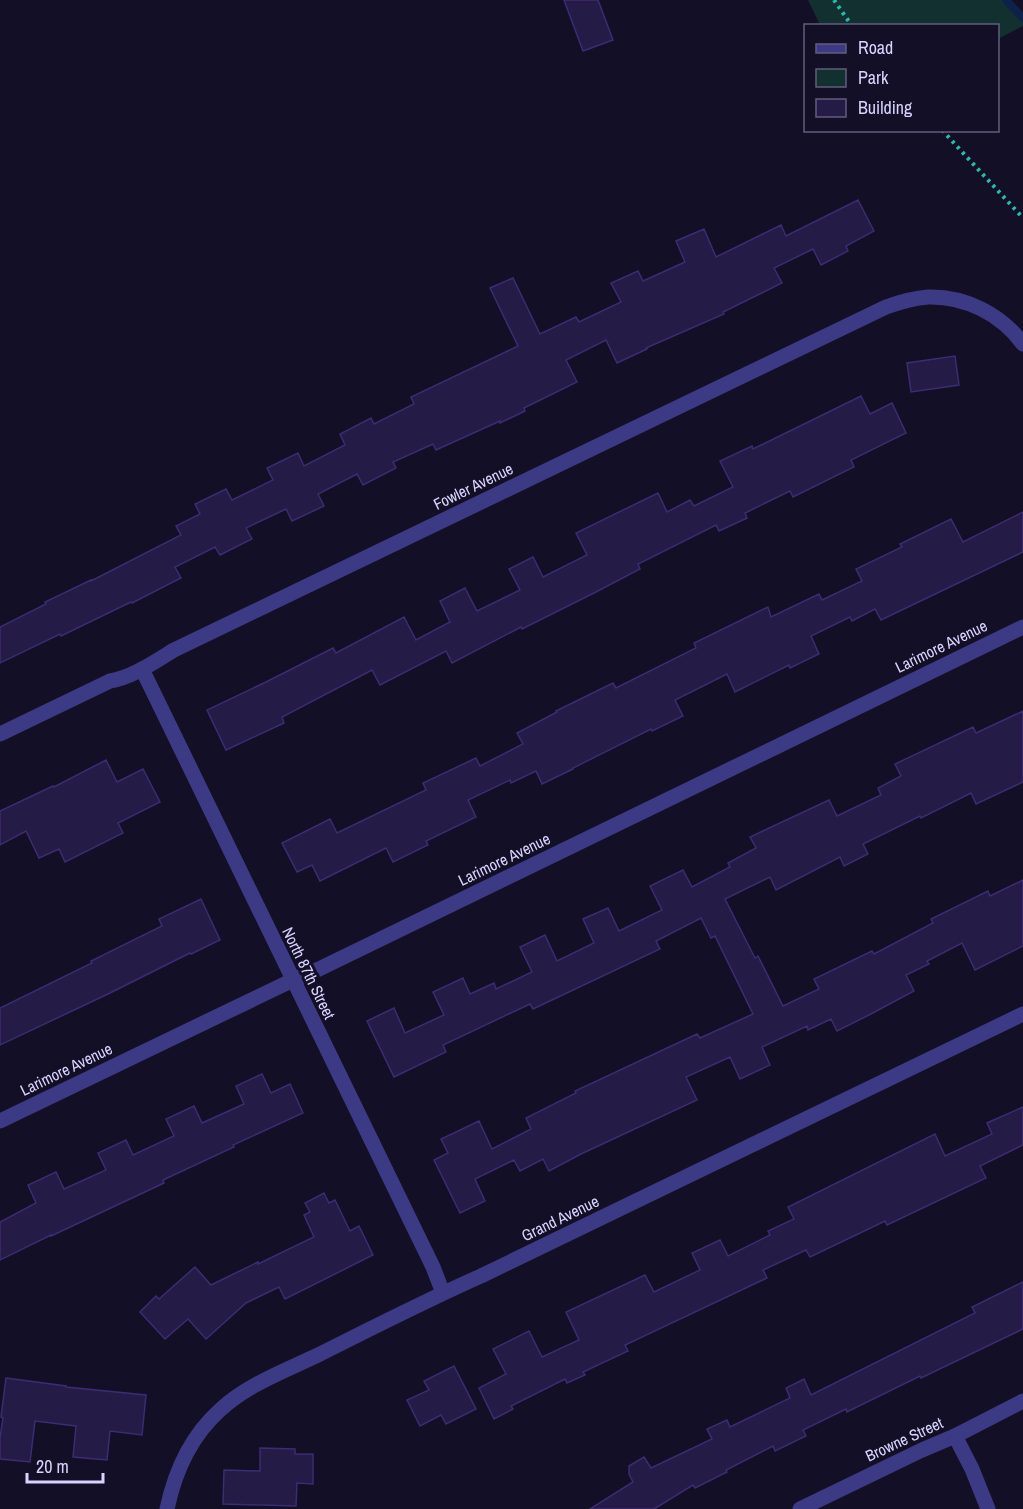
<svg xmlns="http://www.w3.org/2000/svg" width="1023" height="1509" viewBox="0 0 1023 1509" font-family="'Archivo Narrow',sans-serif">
<rect width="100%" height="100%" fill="#130f26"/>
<!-- green -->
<polygon fill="#12302f" points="808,0 1006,0 1023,18 1023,26 998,39 998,26 820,25"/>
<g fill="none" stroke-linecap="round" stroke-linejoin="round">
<!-- stream -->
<polyline stroke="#0c2248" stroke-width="8" points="1006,0 1023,18"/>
</g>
<!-- building -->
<g fill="#241b47" stroke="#3b2d73" stroke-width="1.5">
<polygon points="564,0 598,0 613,40 583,51"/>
<polygon points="858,200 874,231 846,246 848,251 821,265 813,249 774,268 782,283 723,312 724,314 646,348 647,349 617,363 606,340 566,360 577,382 524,408 525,411 500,423 500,421 436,450 433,444 393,462 396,468 363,485 357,474 318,494 324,506 292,521 286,509 246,528 252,539 220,555 215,547 175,567 181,578 132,603 131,602 61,636 60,634 0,663 0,627 46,604 45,602 91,580 91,581 181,535 176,526 200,514 195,504 226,489 232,500 273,480 267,468 298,453 304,466 345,445 340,434 371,418 374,424 414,404 411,397 518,346 490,288 513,278 540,334 576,317 579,322 621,302 611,283 638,271 643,281 685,262 676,241 704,229 716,257 781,225 786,236"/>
<polygon points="955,356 959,385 911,392 907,363"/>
<polygon points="861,396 870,414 892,403 906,433 851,460 854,467 793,497 790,491 745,513 747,518 719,531 716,525 638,564 640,569 594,593 522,629 521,627 452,663 446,651 380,685 372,670 282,717 284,723 226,750 207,710 266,682 333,648 336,653 404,617 416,640 450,622 440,601 465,588 477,611 520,590 509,569 533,557 543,577 587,555 576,533 658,493 667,512 690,500 694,506 733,487 720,461 752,446 753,449"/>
<polygon points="1023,512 1023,552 881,620 875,609 852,621 850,617 811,636 819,654 790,668 789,665 735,692 727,674 675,700 683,716 652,731 651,729 573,768 573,769 542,784 536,771 511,783 510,780 468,800 476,817 426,841 428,845 393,862 386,848 320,881 312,865 297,872 282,843 330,819 337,833 426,790 423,783 476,758 480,766 523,744 517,733 557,712 556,711 613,683 616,688 696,648 694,643 768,607 771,617 819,594 822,600 862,581 856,569 902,547 900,544 951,519 963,542"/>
<polygon points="1023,711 1023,782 976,804 971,793 921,818 920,816 863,844 868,854 844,866 840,857 776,890 770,877 725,899 755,958 758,956 783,1006 819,989 814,979 872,951 874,954 933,923 931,919 988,891 990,896 1023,880 1023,946 975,970 962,943 927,961 929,964 906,975 914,991 869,1015 837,1031 831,1019 808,1030 807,1026 762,1047 770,1065 740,1079 730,1057 686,1077 697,1100 581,1154 549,1171 543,1159 520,1171 514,1160 475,1179 485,1201 460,1213 434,1160 448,1153 441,1139 479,1121 492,1149 531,1129 526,1118 576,1093 575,1091 697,1034 700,1038 753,1014 715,936 711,938 701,918 656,941 660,949 533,1009 530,1004 443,1045 446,1052 394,1077 367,1021 394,1008 405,1033 444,1015 433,992 463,978 470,994 494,983 496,989 532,972 520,947 545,935 557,961 594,943 583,919 608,908 619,931 662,910 650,886 683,870 692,887 730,867 728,863 756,848 750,837 829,800 837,816 881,795 878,788 901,776 895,764 973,727 976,733"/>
<polygon points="106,760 117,782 143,769 160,802 118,823 123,833 65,862 59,849 39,858 26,831 0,845 0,811 53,786 54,787"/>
<polygon points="201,899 220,940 191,954 190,953 108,994 0,1045 0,1008 92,963 91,961 162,926 159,919"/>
<polygon points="262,1074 271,1093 290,1084 303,1113 233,1145 234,1147 163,1180 164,1183 51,1236 51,1235 0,1260 0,1222 36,1203 28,1185 56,1172 64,1189 106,1170 98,1153 126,1140 133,1155 174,1136 166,1119 194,1106 202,1123 244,1104 236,1086"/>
<polygon points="1023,1107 1023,1145 980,1166 986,1178 887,1225 885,1221 810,1257 806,1250 763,1270 767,1278 625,1345 628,1351 583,1372 585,1375 567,1383 565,1379 511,1406 513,1409 494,1419 479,1388 506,1374 493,1349 529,1331 542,1357 579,1340 566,1312 645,1275 654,1292 700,1270 692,1253 720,1240 728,1256 770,1235 768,1231 794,1219 788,1207 935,1134 945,1156 992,1134 987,1123"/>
<polygon points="324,1193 329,1203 335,1200 350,1231 359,1226 373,1255 285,1299 279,1287 246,1303 206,1339 188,1319 165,1339 140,1312 156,1296 159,1299 195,1267 211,1285 258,1262 258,1264 314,1237 304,1215 310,1212 305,1203"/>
<polygon points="1023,1282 1023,1329 921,1378 920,1376 847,1412 846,1409 803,1430 806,1436 775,1451 773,1446 726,1470 727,1472 695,1488 693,1485 654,1509 590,1509 633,1482 629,1474 629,1466 644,1457 651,1468 712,1439 707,1429 727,1420 730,1427 790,1398 786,1388 804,1379 811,1395 975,1313 972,1307"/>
<polygon points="454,1366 476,1409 446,1424 441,1415 420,1426 407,1400 429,1390 424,1381"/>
<polygon points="6,1378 66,1386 66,1387 146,1395 142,1435 110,1431 107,1460 73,1457 76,1426 35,1421 30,1462 0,1459 0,1438 3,1418 1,1417"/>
<polygon points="260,1448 295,1449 295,1454 313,1454 313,1484 297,1483 296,1506 223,1504 224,1470 260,1471"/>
</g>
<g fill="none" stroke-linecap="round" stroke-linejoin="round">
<!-- path -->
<g stroke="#2fb8b0" stroke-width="4" stroke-dasharray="3 4.5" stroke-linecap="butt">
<polyline points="834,0 852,26"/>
<polyline points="942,130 1023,218"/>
</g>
<!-- street -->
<g stroke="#3d3a85" stroke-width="15">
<polyline points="142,669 433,1267 443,1293"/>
<path d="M0 734 110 681C133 677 154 662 174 650L886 307C900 302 914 298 928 297 965 296 1001 314 1023 344"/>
<polyline points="0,1121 293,980 319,969 1023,627"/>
<polyline points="955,1436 972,1469 988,1509"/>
<path d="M167 1509C175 1471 191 1436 220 1410 248 1384 287 1370 320 1354 374 1327 427 1300 481 1276L1023 1014"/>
<polyline points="800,1509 922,1450 955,1436 1023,1401"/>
</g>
</g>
<g text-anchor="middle" stroke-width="6" stroke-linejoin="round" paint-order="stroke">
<!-- street labels -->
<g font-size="16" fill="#d9d4ff" stroke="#130f26">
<text transform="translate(473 486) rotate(-26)" y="6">Fowler Avenue</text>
<text transform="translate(941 646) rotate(-26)" y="6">Larimore Avenue</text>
<text transform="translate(504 859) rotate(-26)" y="6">Larimore Avenue</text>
<text transform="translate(309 973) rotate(64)" y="6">North 87th Street</text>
<text transform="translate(66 1069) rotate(-26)" y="6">Larimore Avenue</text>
<text transform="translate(560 1218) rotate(-26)" y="6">Grand Avenue</text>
<text transform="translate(904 1439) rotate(-25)" y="6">Browne Street</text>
</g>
</g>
<!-- legend -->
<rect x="804" y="24" width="195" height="108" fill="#130f26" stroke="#625e7d" stroke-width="1.5"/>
<rect x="816" y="44" width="30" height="9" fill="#3d3a85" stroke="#625e7d" stroke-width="1.5"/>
<text x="858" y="54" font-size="18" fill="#d9d4ff">Road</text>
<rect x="816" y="69" width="30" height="18" fill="#12302f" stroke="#625e7d" stroke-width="1.5"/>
<text x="858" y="84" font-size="18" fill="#d9d4ff">Park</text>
<rect x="816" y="99" width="30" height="18" fill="#241b47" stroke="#625e7d" stroke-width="1.5"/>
<text x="858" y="114" font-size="18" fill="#d9d4ff">Building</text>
<!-- scale -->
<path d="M27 1473v9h76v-9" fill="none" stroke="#d9d4ff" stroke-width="3"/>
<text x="36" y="1473" font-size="18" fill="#d9d4ff" stroke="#130f26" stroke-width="4.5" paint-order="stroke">20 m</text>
</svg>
